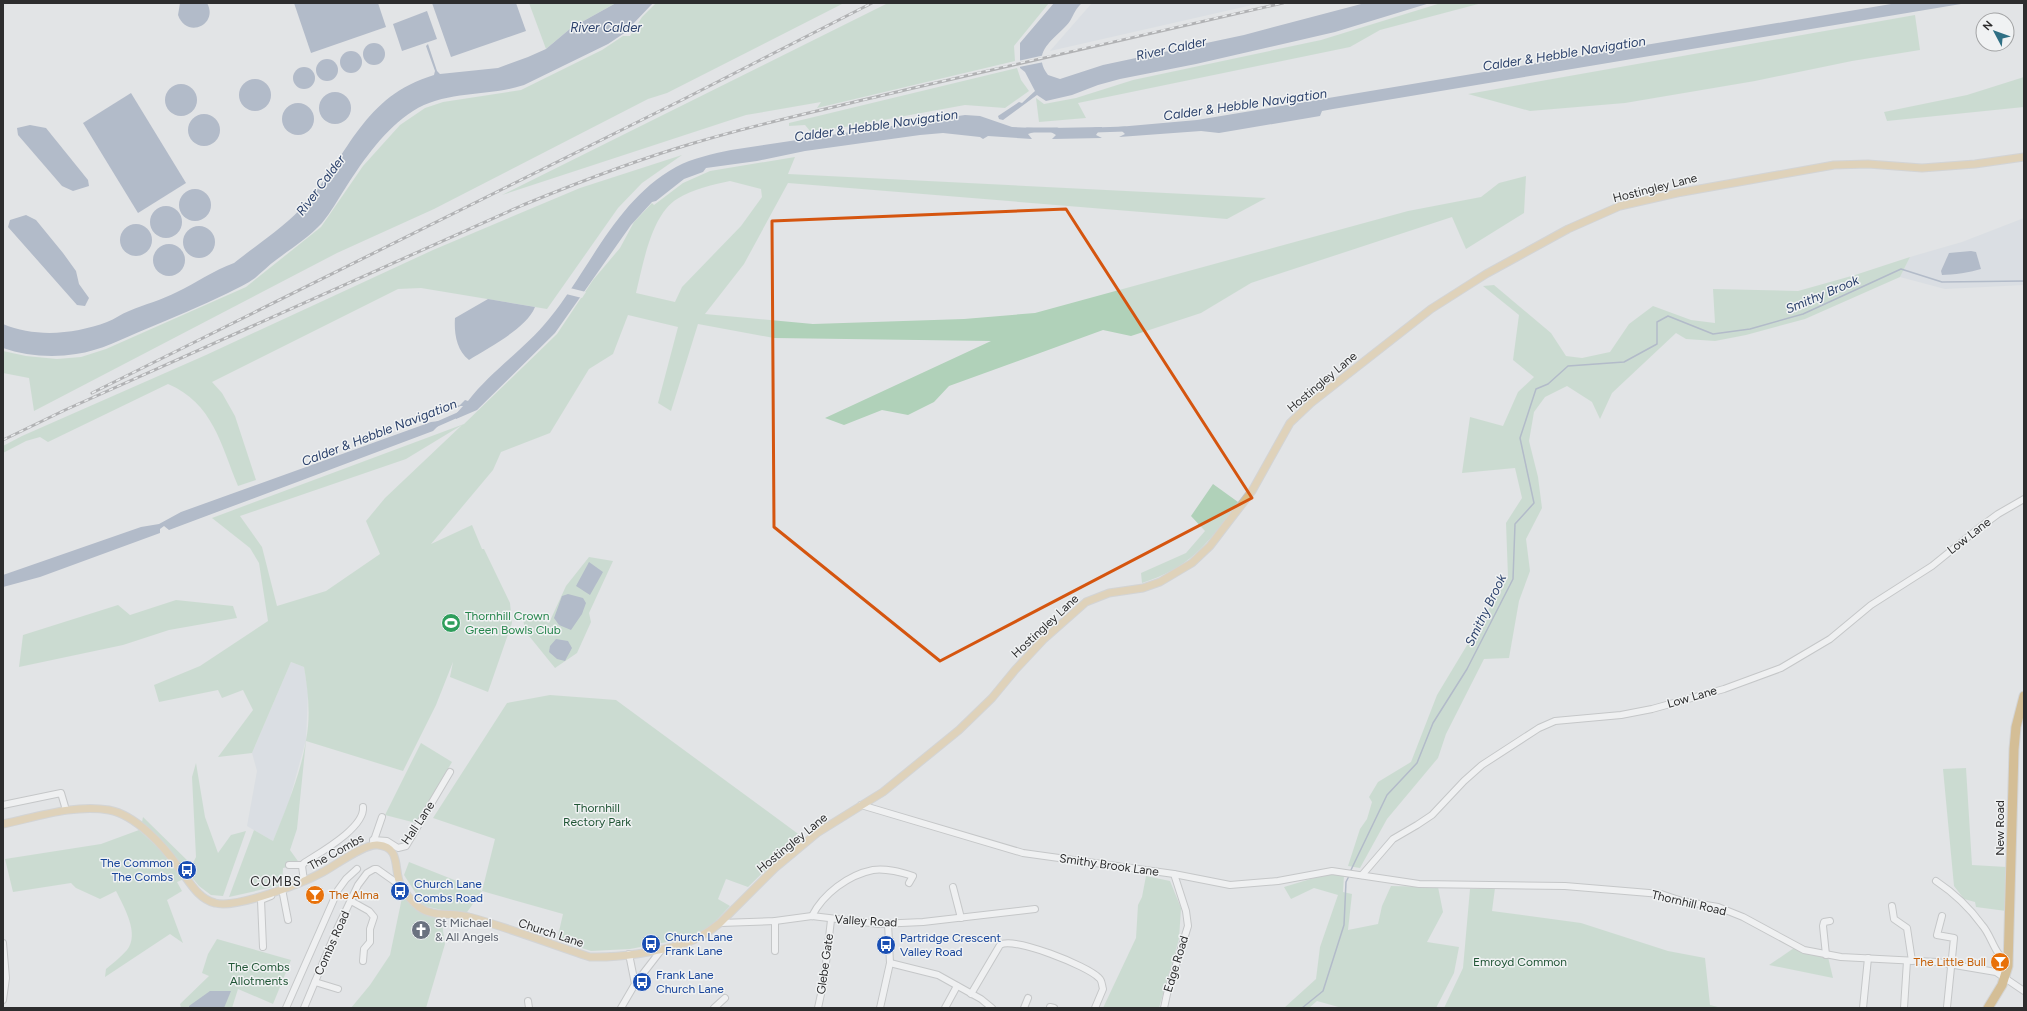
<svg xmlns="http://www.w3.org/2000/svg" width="2027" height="1011" viewBox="0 0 2027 1011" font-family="Figtree,sans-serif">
<rect width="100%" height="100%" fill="#e2e4e6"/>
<!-- built -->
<g fill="#d0d8df">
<polygon points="1092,3 1261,3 1050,51"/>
<polygon points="2024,218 2024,285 1945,289 1900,277 1910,257 1962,242"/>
<polygon points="291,662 304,667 308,692 306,740 288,805 273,841 247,826 257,771 252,753"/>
</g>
<!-- green -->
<g fill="#b0d1b9" fill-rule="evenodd">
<polygon points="529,3 616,3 571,28 546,49"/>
<polygon points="656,3 844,3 667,93 648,99 434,209 337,253 34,411 29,378 3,373 3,351 26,356 57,359 81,357 106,349 246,287 321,227 363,166 400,125 425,108 443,102 521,90 602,50 623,36 630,36 642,17"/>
<polygon points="888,3 1049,3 1014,46 1015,61 817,108 821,102 746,115 502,195"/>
<polygon points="1441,3 1482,3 1380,30 1350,47 1078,103 1086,118 1039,122 1036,98 1044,104 1076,98 1133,80 1321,40"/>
<polygon points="1915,15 1920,50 1852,61 1755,81 1625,103 1530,111 1468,94"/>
<polygon points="1017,68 1021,80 1029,91 1005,108 965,105 839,128 810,131 805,125 789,126 789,123"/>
<polygon points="2024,77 2024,107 1887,121 1884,112 1967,95"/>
<path d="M682 155 642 183 618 208 547 309 421 288 398 289 212 382 222 393 235 416 256 480 238 486C221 445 213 403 168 384L48 442 40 437 26 441 3 453V446L22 436 206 355 433 250 580 188Z"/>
<path d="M795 157 788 174 1266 198 1227 219 788 183 744 264 705 314 813 324 964 319 1035 313 1408 211 1481 197 1499 183 1526 176 1524 213 1466 249 1452 217 1251 283 1201 313 1131 336 1103 330 949 386 934 402 908 415 882 410 844 425 825 418 991 341 774 338 698 324 671 411 658 403 678 327 628 315 613 354 589 369 550 433 501 452 493 470 431 544 472 525 482 549H484L510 603 512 623 488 692 450 677 453 662 436 705 403 771 306 741 297 829 290 850 300 864 283 868 282 885 229 897 254 830 273 841C286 809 301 773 306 740 311 716 308 691 304 667L291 662 252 753 218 757 253 710 243 690 222 698 218 690 159 702 154 685 200 666 268 621 259 563 250 548 212 518 464 424 557 334 593 280 620 248 634 222 652 203 654 205 683 183 710 171ZM730 181 761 189 762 197 741 226 682 287 675 302 636 293C643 265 651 215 677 199 693 189 712 185 730 181ZM462 425 385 498 366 521 380 554 326 591 277 606 262 547 240 516 406 459Z"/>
<polygon points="1910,257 1900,277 1805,319 1746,335 1715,341 1686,339 1676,333 1612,393 1600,419 1592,402 1567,386 1545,397 1534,412 1529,441 1538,477 1542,508 1526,539 1530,571 1519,601 1509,658 1484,659 1446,734 1438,758 1387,819 1360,868 1348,866 1360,829 1367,819 1372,802 1369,797 1378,782 1411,762 1437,695 1508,577 1506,523 1522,498 1515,468 1462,473 1470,417 1503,426 1518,392 1534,377 1513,360 1519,315 1483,286 1494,285 1551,333 1566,356 1582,358 1610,352 1629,324 1653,306 1691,320 1715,323 1713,289 1798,291 1855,275"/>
<path d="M1213 484 1238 502C1209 542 1192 567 1142 583L1141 573 1186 553 1205 531 1191 516Z"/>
<polygon points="589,557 613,561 589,613 591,622 577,653 555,668 525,631 523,618 537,617 549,623 566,586"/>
<polygon points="176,600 233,606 237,618 169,630 123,645 19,667 23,635 118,605 130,615"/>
<polygon points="550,695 616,700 801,836 748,887 726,879 718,899 730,906 709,928 683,939 630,949 591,951 557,940 563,914 482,891 465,915 424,906 404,875 409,862 482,891 495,839 433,818 507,703"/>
<polygon points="421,743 452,762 416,823 385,815"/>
<polygon points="196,763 205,817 218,853 231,835 246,831 223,896 211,895 199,886 172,853 142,822 143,817 192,865 196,857 192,777"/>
<polygon points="1966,768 1972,865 2007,867 2006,911 1976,907 1975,902 1964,899 1954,886 1943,769"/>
<path d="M139 830 166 855 184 879 177 882 182 891 167 900 183 943 170 934 105 977 106 969C113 963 121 957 127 950 140 934 124 907 116 891L100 899 76 888 71 883 13 892 5 859 101 844Z"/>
<polygon points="1327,874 1344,875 1343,892 1352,894 1348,930 1378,924 1382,906 1391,886 1438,887 1443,912 1427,942 1459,947 1454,973 1436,1008 1342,1008 1317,1001 1309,1008 1284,1008 1316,979 1320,947 1338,895 1314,888 1291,899 1284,887"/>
<polygon points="1146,876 1170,881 1181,908 1179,939 1159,1008 1103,1008 1136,938 1138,905 1142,897"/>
<polygon points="1495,888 1492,911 1581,923 1668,951 1705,958 1710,1005 1722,1008 1444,1008 1463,968 1470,889"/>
<polygon points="403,893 441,917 445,944 426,1008 351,1008 370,985 390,955"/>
<polygon points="217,939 291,960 273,1004 238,989 232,1008 181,1008 180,1004 209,976 202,973 208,954"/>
<polygon points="1794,948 1828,957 1833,978 1769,965"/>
</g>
<!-- water -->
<g fill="#7989a6">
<path d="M180 3H207C219 24 187 40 178 15Z"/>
<polygon points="294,3 378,3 386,27 311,53"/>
<polygon points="432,3 516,3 526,31 451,57"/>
<path d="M616 3H653L633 24 631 33 629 30 608 44 524 85C488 97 446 90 413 111 385 129 364 159 346 187 338 199 331 212 322 223 309 237 292 248 276 260 269 265 262 272 255 278 247 284 237 288 228 293 201 306 174 317 146 329 124 338 100 351 76 354 53 358 25 356 3 348V324C36 338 75 334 107 322 115 319 121 314 129 311 145 304 162 300 177 292 196 283 214 270 234 263 258 244 286 226 306 203 351 152 362 97 434 75L435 71 426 46 428 44 437 71 440 74 498 68 528 57 546 49 571 28Z"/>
<path d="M1054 3H1082C1076 8 1074 14 1070 21 1058 38 1029 50 1048 75L1060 79 1103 65 1244 35 1365 3H1430L1335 32 1196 64 1120 79 1098 85 1072 95 1046 101 1037 95 1003 120 999 119 998 116 1019 102 1022 103 1035 91 1025 72 1020 68V43Z"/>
<polygon points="1897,3 1967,3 1333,109 1322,111 1320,116 1219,133 1201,131 1119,137 1125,134 1122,131 1118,131 1118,127 1197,120"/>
<polygon points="427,11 437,39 402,51 393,24"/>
<circle cx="374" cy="54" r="11"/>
<circle cx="351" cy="62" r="11"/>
<circle cx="327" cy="70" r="11"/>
<circle cx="304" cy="78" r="11"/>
<circle cx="255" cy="95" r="16"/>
<circle cx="181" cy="100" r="16"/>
<circle cx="335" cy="108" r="16"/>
<polygon points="131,93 186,183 138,213 83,123"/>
<circle cx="298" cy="119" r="16"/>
<circle cx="204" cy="130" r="16"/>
<path d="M965 115 980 116 1012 127 1034 128V132L1028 134 1032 139 988 136 983 139 980 137 943 133 920 135 805 151 757 161 706 168 703 172 684 179 656 201 652 202 631 225 555 333 477 410 456 419 455 415 463 406H459L465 400 468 401C491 371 525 349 549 319 590 269 616 200 676 167 693 158 712 154 731 150Z"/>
<polygon points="30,125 46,128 88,180 89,186 73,191 62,186 18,135 17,128"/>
<polygon points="1102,127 1102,132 1098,132 1096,135 1102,138 1052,139 1056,135 1051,132 1051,128"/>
<circle cx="195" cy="205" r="16"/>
<circle cx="166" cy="222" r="16"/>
<polygon points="26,215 36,220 63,253 76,271 79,284 89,298 85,306 77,305 8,227 10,220"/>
<circle cx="136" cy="240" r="16"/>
<circle cx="199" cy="242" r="16"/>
<circle cx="169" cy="260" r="16"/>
<path d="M1971 251 1976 252 1981 269C1972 272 1952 275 1942 275L1941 271 1949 253Z"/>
<path d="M488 299 535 307C526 329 489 347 469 360 456 350 454 332 455 318Z"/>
<polygon points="439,421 440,424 433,431 169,530 164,526 160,529 160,533 40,577 3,587 3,575 141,527 159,524 181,512 431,422"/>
<polygon points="589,562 603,572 590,595 576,586"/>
<polygon points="568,594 583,598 586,603 582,614 571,630 559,625 554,618 562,596"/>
<polygon points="556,639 568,641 572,648 565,661 557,659 549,652 550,646"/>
<polygon points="210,991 231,991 224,1008 189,1008 189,1006"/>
</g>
<!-- pier -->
<g fill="#e2e4e6">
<polygon points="1045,55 1044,62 1019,67 1018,61"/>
<polygon points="570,288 586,292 582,298 566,294"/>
</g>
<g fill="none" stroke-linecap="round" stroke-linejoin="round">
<!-- stream -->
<g stroke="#7989a6" stroke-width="1.5">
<polyline points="428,418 442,411 459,406"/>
<polyline points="1350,872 1387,795 1417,763 1433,723 1467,669 1513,579 1515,524 1534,503 1520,438 1536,389 1548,384 1568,366 1624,362 1657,344 1657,322 1668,316 1713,334 1750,329 1803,314 1901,269 1942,282 2024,281"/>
<polyline points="1302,1008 1323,991 1344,925 1346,882 1349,876"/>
</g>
<!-- canal -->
<g stroke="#7989a6" stroke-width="5">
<polyline points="1027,130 1057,130"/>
<polyline points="1095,130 1125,129"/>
<polyline points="435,425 460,414"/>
</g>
<!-- minor casing -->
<g stroke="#a2a4a5" stroke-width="8">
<g id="minor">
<polyline points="3,805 61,793 66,810"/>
<polyline points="861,805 1023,853 1174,874 1230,885 1278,881 1332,871 1419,884 1565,886 1661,894 1682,901 1718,907 1743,917 1804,950 1841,957 1937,962 1996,972 2024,991"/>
<polyline points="373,840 387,841 398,848 406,846 450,772"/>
<polyline points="373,843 382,817"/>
<polyline points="289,865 302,865"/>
<polyline points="1362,875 1393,839 1417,825 1432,815 1464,781 1482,765 1539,728 1555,721 1621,715 1652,709 1724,689 1781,668 1830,639 1871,605 1932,566 1979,528 1998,514 2024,499"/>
<path d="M304 881 302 866 304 863C319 853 365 828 363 807"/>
<path d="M1936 881C1954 893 1969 907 1982 925 1992 936 1994 955 2008 962"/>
<polyline points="953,887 961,918"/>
<polyline points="282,889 288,920"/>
<polyline points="351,901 369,911 374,917 370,929 370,942 364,949 363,961"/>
<polyline points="1892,906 1894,919 1907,928 1912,961"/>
<path d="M812 916C823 894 848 875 873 870 886 868 900 872 913 876L909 883"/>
<polyline points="1942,916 1937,935 1954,938 1947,1007"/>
<polyline points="720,923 775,921 812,916 879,924 923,922 1035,909"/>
<polyline points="3,943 6,978 3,1000"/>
<polyline points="263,947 261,900 271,896"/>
<polyline points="775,951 775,921"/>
<polyline points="629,954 635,984"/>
<polyline points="1826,955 1823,926 1824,922 1830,921"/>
<polyline points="890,963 938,975 981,999 992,1008"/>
<polyline points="315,982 338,989"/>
<path d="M971 994 1000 945C1013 936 1088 966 1099 978 1102 980 1102 986 1103 989L1095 1008"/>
<polyline points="528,1001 529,1008"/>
<polyline points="1050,1007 1054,1008"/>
<polyline points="286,1008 338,890 346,879 357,869"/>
<polyline points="304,1008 337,929 358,885 367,873 374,869 377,869 401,886"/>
<polyline points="621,1008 635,984 662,949"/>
<polyline points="714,1008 725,998"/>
<polyline points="818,1008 824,980 831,920"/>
<polyline points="880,1008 890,963 888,923"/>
<polyline points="945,1008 957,986"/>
<polyline points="1024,1008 1028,998"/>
<polyline points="1164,1008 1167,994 1188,926 1186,911 1174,874"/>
<polyline points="1863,1008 1868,958"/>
<polyline points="1904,1008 1907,961"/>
</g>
</g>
<!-- major casing -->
<g stroke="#c0c0c0" stroke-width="9">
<path id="major" d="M3 824C37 817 74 804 109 810 136 815 164 846 179 868 189 881 198 899 215 903 236 909 303 883 323 872 336 865 365 843 378 845 402 847 393 871 401 886 405 893 413 902 419 907 434 918 452 912 469 917 510 928 550 944 590 957 618 958 659 952 686 943 698 939 710 931 720 923L775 868 817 833 883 792 959 730 992 698 1015 670 1043 640 1086 602 1109 593 1143 588 1160 582 1192 563 1210 546 1252 491 1290 423 1311 403 1431 309 1486 274 1568 229 1620 206 1677 193 1834 165 1868 164 1922 168 1975 164 2024 157"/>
</g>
<!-- highway casing -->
<g stroke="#c0c0c0" stroke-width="11">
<polyline id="highway" points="1988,1008 2002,985 2008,966 2014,749 2016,727 2024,696"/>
</g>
<!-- minor -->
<use href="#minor" stroke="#fff" stroke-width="6"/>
<!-- major -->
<use href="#major" stroke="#dcbd86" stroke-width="7"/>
<!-- highway -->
<use href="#highway" stroke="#c49135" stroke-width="9"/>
<!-- rail casing -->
<g stroke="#777779" stroke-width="3">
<g id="rail">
<polyline points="92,393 684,99 872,3"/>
<path d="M3 440 65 410 523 205C579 182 636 160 694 143 764 122 835 107 905 90 1031 60 1157 31 1283 3"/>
</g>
</g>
<!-- rail -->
<use href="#rail" stroke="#f0f2f3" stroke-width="1.5" stroke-dasharray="4.5" stroke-linecap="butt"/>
</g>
<!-- marked area -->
<path d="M0 0H2027V1011H0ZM1066 209 1252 498 940 661 774 527 772 221Z" fill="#e2e4e6" fill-opacity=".55" fill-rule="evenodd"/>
<path fill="none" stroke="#d5550f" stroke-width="3" stroke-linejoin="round" d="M1066 209 1252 498 940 661 774 527 772 221Z"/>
<!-- icons -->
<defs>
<g id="stadium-disc" transform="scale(1)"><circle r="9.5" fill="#2e9e5b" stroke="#f0f2f3"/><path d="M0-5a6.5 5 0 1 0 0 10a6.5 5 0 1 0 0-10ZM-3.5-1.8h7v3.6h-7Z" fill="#fff"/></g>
<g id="bus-disc" transform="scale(1)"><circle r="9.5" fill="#1a4fb4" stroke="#f0f2f3"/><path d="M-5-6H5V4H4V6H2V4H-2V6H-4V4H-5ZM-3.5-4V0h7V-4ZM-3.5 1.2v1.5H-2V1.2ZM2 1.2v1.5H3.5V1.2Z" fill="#fff"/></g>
<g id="bar-disc" transform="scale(1)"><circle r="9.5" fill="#e8710a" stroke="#f0f2f3"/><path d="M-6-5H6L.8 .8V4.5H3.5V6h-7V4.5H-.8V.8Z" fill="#fff"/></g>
<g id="church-disc" transform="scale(1)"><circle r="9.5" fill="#6b7280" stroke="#f0f2f3"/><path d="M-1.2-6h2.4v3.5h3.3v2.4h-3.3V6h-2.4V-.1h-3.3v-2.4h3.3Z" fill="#fff"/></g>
</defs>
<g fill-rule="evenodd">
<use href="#stadium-disc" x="451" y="623"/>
<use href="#bus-disc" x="187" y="870"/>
<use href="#bus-disc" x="400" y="891"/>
<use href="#bar-disc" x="315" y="895"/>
<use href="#church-disc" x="421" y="930"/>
<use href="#bus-disc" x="651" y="944"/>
<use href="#bus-disc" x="886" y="945"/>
<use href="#bar-disc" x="2000" y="962"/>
<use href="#bus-disc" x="642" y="982"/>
</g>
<g text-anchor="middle" stroke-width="3" stroke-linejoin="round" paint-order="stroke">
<!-- street labels -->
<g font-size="12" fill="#2d2d2e" stroke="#f0f2f3">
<text transform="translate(1655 188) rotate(-14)" y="4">Hostingley Lane</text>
<text transform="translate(1322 382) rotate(-40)" y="4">Hostingley Lane</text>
<text transform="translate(1969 536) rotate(-38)" y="4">Low Lane</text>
<text transform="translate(1045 626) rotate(-43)" y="4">Hostingley Lane</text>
<text transform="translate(1692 697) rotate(-16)" y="4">Low Lane</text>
<text transform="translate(418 823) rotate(-56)" y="4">Hall Lane</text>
<text transform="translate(2000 828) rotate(-90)" y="4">New Road</text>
<text transform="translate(792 843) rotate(-39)" y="4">Hostingley Lane</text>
<text transform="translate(336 852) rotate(-29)" y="4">The Combs</text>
<text transform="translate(1109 865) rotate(8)" y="4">Smithy Brook Lane</text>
<text transform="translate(1689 903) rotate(13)" y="4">Thornhill Road</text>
<text transform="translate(866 921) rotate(3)" y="4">Valley Road</text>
<text transform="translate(551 933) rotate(18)" y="4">Church Lane</text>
<text transform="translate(332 943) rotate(-66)" y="4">Combs Road</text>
<text transform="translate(825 964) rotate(-82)" y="4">Glebe Gate</text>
<text transform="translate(1176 964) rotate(-73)" y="4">Edge Road</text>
</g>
<!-- leisure labels -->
<g font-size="12" fill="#27864d" stroke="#f0f2f3" text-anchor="start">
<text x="465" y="620">Thornhill Crown<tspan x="465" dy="14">Green Bowls Club</tspan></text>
</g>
<!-- park labels -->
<g font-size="12" fill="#205535" stroke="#f0f2f3">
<text x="597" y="812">Thornhill<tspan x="597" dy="14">Rectory Park</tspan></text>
<text x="1520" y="966">Emroyd Common</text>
<text x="259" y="971">The Combs<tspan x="259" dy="14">Allotments</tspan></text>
</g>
<!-- transit labels -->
<g font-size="12" fill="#164399" stroke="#f0f2f3" text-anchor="start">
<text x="173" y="867" text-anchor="end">The Common<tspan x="173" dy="14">The Combs</tspan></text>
<text x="414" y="888">Church Lane<tspan x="414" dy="14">Combs Road</tspan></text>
<text x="665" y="941">Church Lane<tspan x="665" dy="14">Frank Lane</tspan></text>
<text x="900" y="942">Partridge Crescent<tspan x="900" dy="14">Valley Road</tspan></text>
<text x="656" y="979">Frank Lane<tspan x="656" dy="14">Church Lane</tspan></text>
</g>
<!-- food labels -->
<g font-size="12" fill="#c56008" stroke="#f0f2f3" text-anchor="start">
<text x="329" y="899">The Alma</text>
<text x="1986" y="966" text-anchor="end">The Little Bull</text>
</g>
<!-- worship labels -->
<g font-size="12" fill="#5b616d" stroke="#f0f2f3" text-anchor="start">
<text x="435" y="927">St Michael<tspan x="435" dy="14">&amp; All Angels</tspan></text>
</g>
<!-- water labels -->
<g font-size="13" font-style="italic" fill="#2b416b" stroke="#f0f2f3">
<text x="606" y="32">River Calder</text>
<text transform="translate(1171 48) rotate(-12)" y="5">River Calder</text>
<text transform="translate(1564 53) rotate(-9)" y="5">Calder &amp; Hebble Navigation</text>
<text transform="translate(1245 104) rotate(-8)" y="5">Calder &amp; Hebble Navigation</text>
<text transform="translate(876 125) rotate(-8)" y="5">Calder &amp; Hebble Navigation</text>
<text transform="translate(320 185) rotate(-53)" y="5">River Calder</text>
<text transform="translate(1822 294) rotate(-23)" y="5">Smithy Brook</text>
<text transform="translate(379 432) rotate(-21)" y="5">Calder &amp; Hebble Navigation</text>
<text transform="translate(1485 610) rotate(-64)" y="5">Smithy Brook</text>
</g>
<!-- neighbourhood labels -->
<g font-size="13" letter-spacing="1" fill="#2d2d2e" stroke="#f0f2f3">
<text x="276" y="886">COMBS</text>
</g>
</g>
<!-- border -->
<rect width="2027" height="1011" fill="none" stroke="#2d2d2e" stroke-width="8"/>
<!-- north arrow -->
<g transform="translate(1995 32) rotate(311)"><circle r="19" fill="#f0f2f3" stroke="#a2a3a4"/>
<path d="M0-3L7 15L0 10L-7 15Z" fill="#2f6f84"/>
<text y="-6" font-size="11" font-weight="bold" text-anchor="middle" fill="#2d2d2e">N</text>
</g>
</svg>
